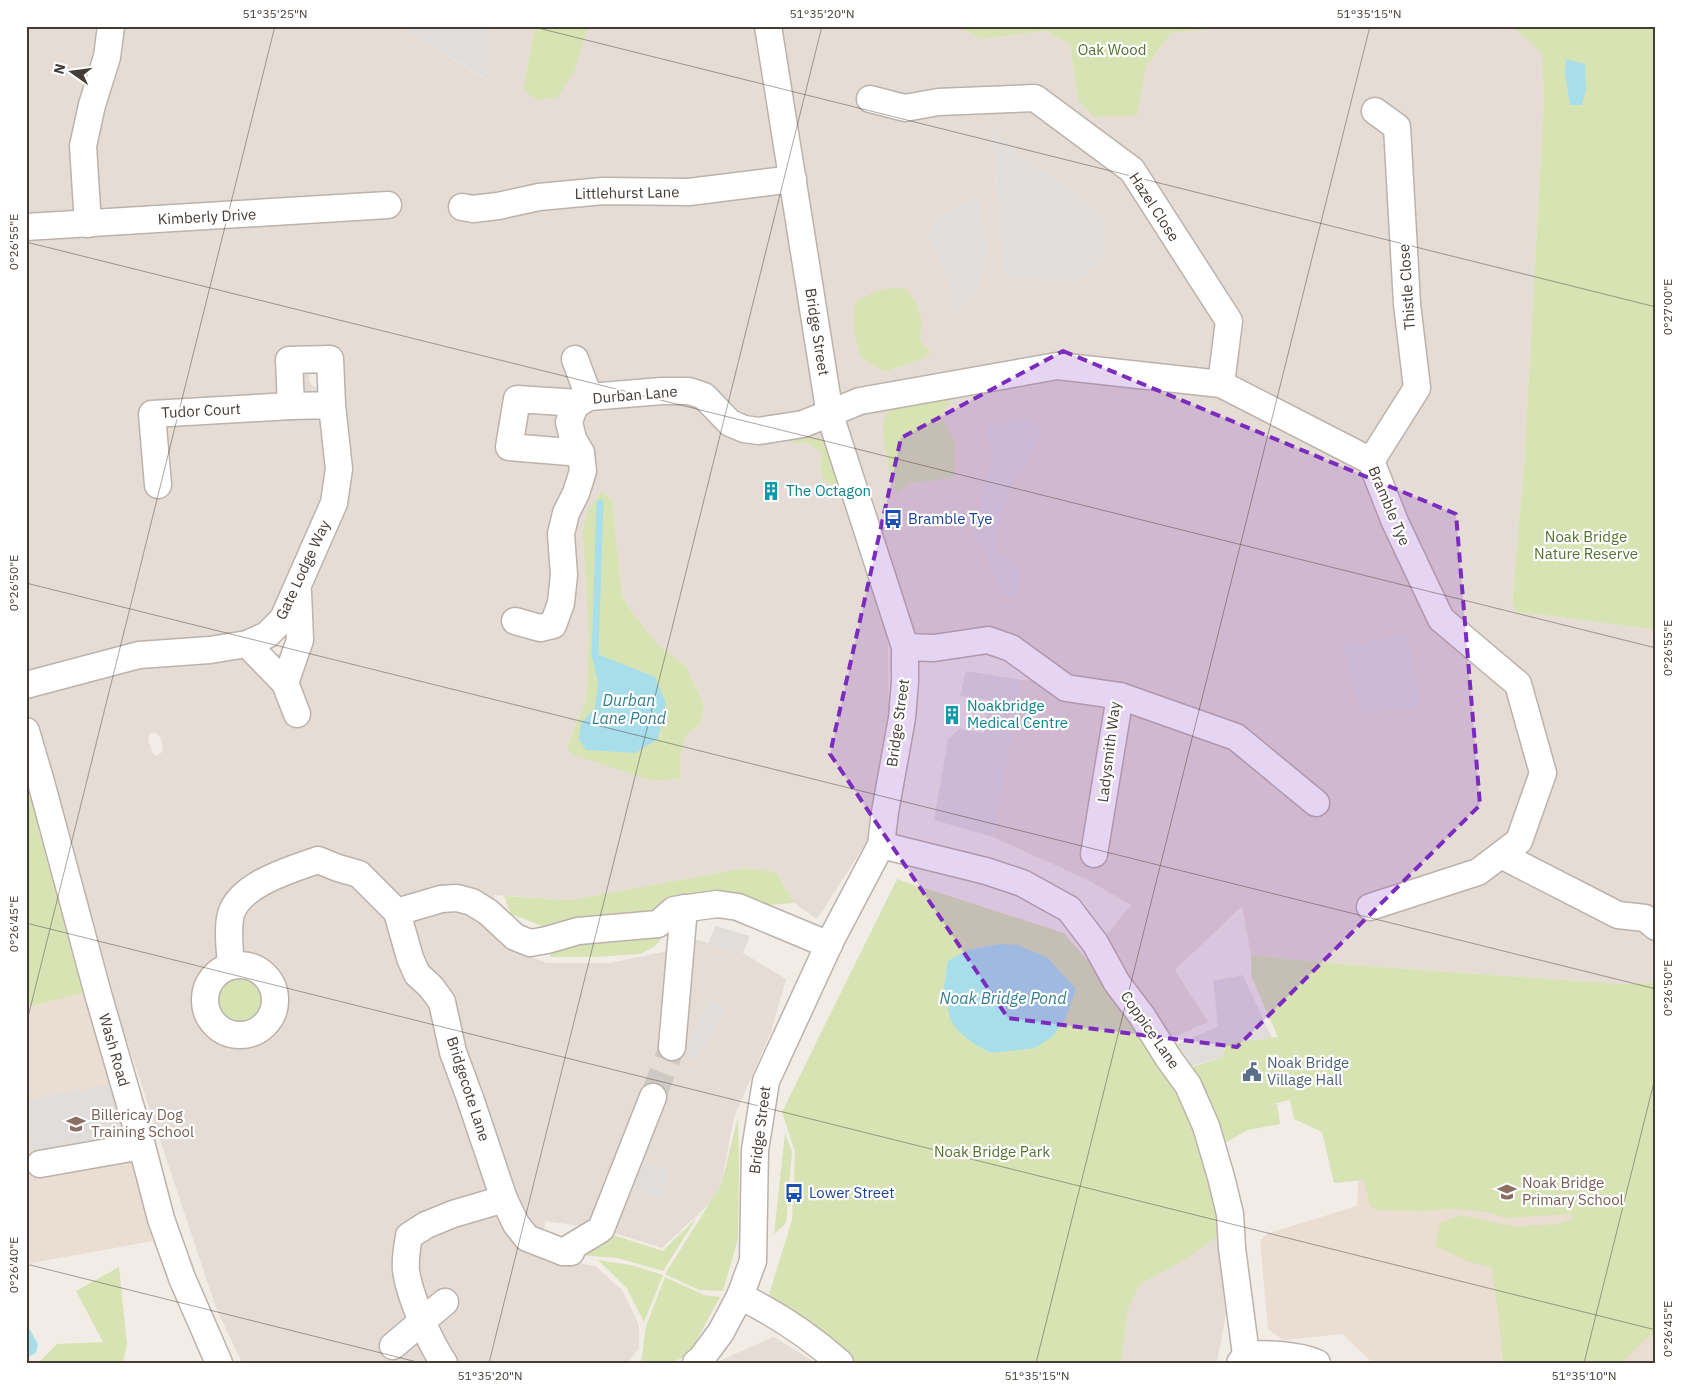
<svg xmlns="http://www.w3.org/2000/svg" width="1682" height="1389" viewBox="0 0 1682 1389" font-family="'IBM Plex Sans',sans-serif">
<rect width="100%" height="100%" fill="#f2ece7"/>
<!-- residential -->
<g fill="#e5dcd5" fill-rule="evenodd">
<path d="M26 26H404L405 30 486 79 489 26H535L523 89 575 70 589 26H955L982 39 1045 31 1070 44 1078 101 1094 117 1137 115 1146 67 1171 33 1242 26H1423L1515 29 1542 52 1544 99 1524 465 1512 603 1517 613 1544 615 1656 630V983L1624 984 1352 965 1251 955 1242 906 1175 970 1208 1022 1158 1044 1087 959 1131 905 1086 879 993 837 1022 680 1061 678 993 635 888 640 889 704 868 840 817 919 794 903 776 872 744 868 571 900 494 895 502 944 546 963H609L663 952 688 937 743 953 786 979 771 1032 734 1117 721 1185 709 1204 662 1248 601 1229 545 1221 542 1256 595 1266 622 1290 639 1325V1348L628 1363H242L216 1308 88 924 41 782 26 713ZM992 131 1023 158 1068 187 1005 275ZM938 215 951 287 928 236ZM921 331 920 340 930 352 922 359 885 372 861 358ZM312 371 328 375 318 388 312 386 309 380 310 373ZM942 396 941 415 955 442 933 481 912 483 896 493ZM825 442 837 481 842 494 834 486 824 481 820 469 821 452 806 443ZM603 492 612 499 622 595 631 611 659 646 686 666 704 705 701 723 686 736 680 756 681 779 651 781 567 747 585 702 588 675 587 658ZM282 636 286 641 282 653 275 654 269 648ZM150 733H156L161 738 163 750 160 754 155 756 152 752 148 739Z"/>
<polygon points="1220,1235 1227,1308 1217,1363 1121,1363 1128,1310 1140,1284 1185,1260"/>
<polygon points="774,1337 816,1363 715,1363 773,1337"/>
</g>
<!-- education -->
<g fill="#eaddd2">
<polygon points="93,991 153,1241 26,1264 26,1007"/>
<polygon points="1656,1007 1656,1363 1371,1363 1370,1360 1342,1334 1283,1340 1268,1329 1260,1240 1269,1233 1357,1206 1359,1169"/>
</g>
<!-- green -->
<g fill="#d8e3b3">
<polygon points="535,26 589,26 575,70 558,97 537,100 523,89"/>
<polygon points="955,26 1242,26 1171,33 1146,67 1137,116 1094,117 1078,101 1070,44 1045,31 982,39"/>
<polygon points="1423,26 1656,26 1656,630 1544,615 1517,613 1512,603 1524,465 1544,99 1542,53 1515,29"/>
<path d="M896 288 907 289C920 308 924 317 920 340L931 353 922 359 885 372 861 358C854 337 852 324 855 302L878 290Z"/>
<path d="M942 396 950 402 941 415 955 442 954 477 933 481 912 483 896 494C892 476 874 424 889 410 899 401 928 399 942 396Z"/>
<polygon points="804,438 814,438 825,442 837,481 843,495 834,486 824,481 820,469 821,452 807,443 794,443 789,440"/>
<polygon points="602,492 612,499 622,595 631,611 659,646 686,666 704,705 701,723 686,736 680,756 681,779 651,781 572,754 567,747 585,702 588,675 587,658 589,637 583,530 588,510"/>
<polygon points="26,739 93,991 26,1007"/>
<polygon points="744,868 776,872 794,903 655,914 547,928 511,914 504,896 571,900"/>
<polygon points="897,879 1064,933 1159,1045 1177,1043 1192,1067 1223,1057 1226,1043 1278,1037 1251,976 1251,955 1352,965 1624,984 1656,983 1656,1335 1648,1337 1622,1363 1503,1363 1498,1310 1491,1267 1469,1262 1435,1246 1440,1223 1461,1215 1515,1227 1558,1224 1573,1219 1571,1214 1506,1218 1486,1212 1456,1209 1423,1211 1377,1210 1370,1206 1364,1180 1334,1183 1322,1132 1294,1119 1290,1100 1269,1105 1277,1104 1280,1124 1248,1130 1210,1151 1220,1235 1185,1260 1140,1284 1128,1310 1121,1363 854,1363 849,1356 766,1304 792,1220 795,1152 782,1112"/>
<polygon points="665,934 654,947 640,954 593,957 551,957 546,948"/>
<circle cx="240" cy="1000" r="35"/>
<polygon points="738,1117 739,1170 738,1239 723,1291 699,1290 665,1274 721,1185"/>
<polygon points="785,1133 792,1152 786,1223 774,1234"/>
<polygon points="697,1217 663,1271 617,1258 567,1254 604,1232 663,1251"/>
<polygon points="598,1260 631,1265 663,1275 644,1322 626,1287"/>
<polygon points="119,1267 127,1344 123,1363 38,1363 57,1344 103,1342 76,1291"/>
<polygon points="665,1277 704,1295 720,1297 689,1354 672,1363 641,1363 646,1326"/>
</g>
<!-- parking -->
<g fill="#e0dddb">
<polygon points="404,26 489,26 487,79 405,30"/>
<polygon points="992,130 1023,158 1068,187 1106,221 1103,261 1074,282 1005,275"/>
<polygon points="978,196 987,251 976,292 955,313 951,287 928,236 938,215"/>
<polygon points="1029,417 1042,430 1027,461 1012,481 995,537 997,541 996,548 1022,570 1017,596 1002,595 983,547 973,535 992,458 987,427"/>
<polygon points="1407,634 1421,708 1361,712 1343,646"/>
<polygon points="966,671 1022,680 993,837 934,820 948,739 960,729 984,733 989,700 960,696"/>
<polygon points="715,926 750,936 743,953 708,944"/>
<polygon points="1243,975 1272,1038 1225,1043 1223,1057 1192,1066 1178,1044 1218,1026 1213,981"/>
<polygon points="710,1002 725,1008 697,1061 683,1053"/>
<polygon points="111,1084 131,1163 39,1178 26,1121 26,1100"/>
<polygon points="641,1092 660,1098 649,1125 656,1129 644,1163 669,1172 661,1197 614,1184"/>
</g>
<!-- water -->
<g fill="#a8deea">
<polygon points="1566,59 1585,64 1586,90 1582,105 1570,105 1565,74"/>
<polygon points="600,655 655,677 666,703 658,739 635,753 586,750 579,739 581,723 595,708 598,684 593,659"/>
<polygon points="999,944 1018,945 1048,958 1076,989 1064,1022 1052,1037 1035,1048 991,1053 974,1044 957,1030 950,1019 944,987 948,961 967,950"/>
<polygon points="26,1323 38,1344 36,1353 26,1358"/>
</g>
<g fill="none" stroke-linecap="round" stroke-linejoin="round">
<!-- stream -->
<polyline stroke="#a8deea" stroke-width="7" points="595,657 600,503"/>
<!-- minor-tunnel -->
<polyline stroke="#cfc9c4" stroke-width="26" stroke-dasharray="26 13" stroke-linecap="butt" points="653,1097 672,1047"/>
<!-- minor casing -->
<g stroke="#bcb2aa" stroke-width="29">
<g id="minor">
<polyline points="870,99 905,108 938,102 1035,98 1132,170 1229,321 1221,384"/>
<polyline points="462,207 473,209 498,206 539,197 603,191 689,192 793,179"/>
<polyline points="88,224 83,146 92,105 107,57 111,26"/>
<polyline points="26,227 388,205"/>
<polyline points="575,359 589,397"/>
<polyline points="579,403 517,399 509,447 581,453"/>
<polyline points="1371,461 1417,388 1407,304 1397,127 1375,111"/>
<polyline points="158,485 152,414 291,406"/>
<polyline points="515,621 540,628 553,625 561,603 564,575 561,534 566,513 576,493 583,471 581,453 573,439 569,422 575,405 589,397 662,391 689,391 704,396 730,423 744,429 759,431 803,424 860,401 1057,366 1221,384 1371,461 1395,522 1441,619 1518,684 1543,773 1519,841 1478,872 1370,907"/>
<polyline points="247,644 285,683 300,640 298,592"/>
<polyline points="905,647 934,648 988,640 1011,648 1066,688 1120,696 1094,854"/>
<polyline points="285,683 297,714"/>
<polyline points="26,685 139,655 210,650 247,644 267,635 283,619 334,503 339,469 332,405 330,359 289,360 291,406 332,405"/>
<polyline points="1120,696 1236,737 1316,803"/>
<polyline points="26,731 41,782 98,994 142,1146 161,1219 182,1278 219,1363"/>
<polyline points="881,845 986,871 1022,883 1069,909 1095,943 1117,983 1142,1016 1169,1059 1188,1085 1206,1126 1221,1177 1230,1214 1232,1248 1246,1355"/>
<polyline points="1501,855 1618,915 1645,918 1656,927"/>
<circle cx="240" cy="1000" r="35"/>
<path d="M231 965C230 951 227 928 231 914 240 884 292 869 318 860L338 868 359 874 397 912"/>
<polyline points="672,1047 684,908"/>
<polyline points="40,1164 142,1146"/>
<polyline points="563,1252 601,1229 653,1097"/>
<polyline points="571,1252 563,1252 527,1238 516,1224 504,1199 470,1098 453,1052 442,1002 431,987 417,974 410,958 397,912 441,899 457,898 472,902 488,912 515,937 530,943 547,940 578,931 658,924 674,910 717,904 738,907 829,945"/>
<path d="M740 1296C776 1314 810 1336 840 1363"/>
<polyline points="393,1346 445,1302"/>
<path d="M444 1363C430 1343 409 1295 406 1270 405 1259 407 1247 409 1236L426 1225 453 1214 504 1199"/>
<polyline points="696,1363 701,1359 721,1332 740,1296 753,1261 755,1150 766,1081 831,940 881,845 885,812 902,718 905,682 905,647 830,415 768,26"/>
<path d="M1240 1363 1246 1355C1265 1353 1299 1355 1317 1363"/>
</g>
</g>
<!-- minor -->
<use href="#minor" stroke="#fff" stroke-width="26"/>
</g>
<!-- marked area -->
<path fill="#7b2cbf" fill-opacity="0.2" stroke="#7b2cbf" stroke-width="4" stroke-dasharray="10 6" stroke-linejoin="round" d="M1063 351 1456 514 1480 805 1237 1047 1008 1018 830 754 901 438Z"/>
<!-- ticks -->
<path fill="none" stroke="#443c36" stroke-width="1" stroke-opacity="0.45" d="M530 26 1656 307M26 242 1656 648M26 583 1656 989M26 923 1656 1330M26 1025 275 26M26 1264 421 1363M489 1363 822 26M1036 1363 1370 26M1584 1363 1656 1074"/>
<!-- icons -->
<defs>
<g id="building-bare" transform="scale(1.5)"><path d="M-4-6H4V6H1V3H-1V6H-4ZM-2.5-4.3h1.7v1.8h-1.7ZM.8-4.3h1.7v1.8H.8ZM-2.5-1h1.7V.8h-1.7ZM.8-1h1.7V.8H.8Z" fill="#0f9aa8" stroke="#fff" stroke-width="2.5" paint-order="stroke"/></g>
<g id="bus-bare" transform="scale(1.5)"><path d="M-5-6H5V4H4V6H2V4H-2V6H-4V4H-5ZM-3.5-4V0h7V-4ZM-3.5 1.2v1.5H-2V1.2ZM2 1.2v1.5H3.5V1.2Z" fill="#1a4fb4" stroke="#fff" stroke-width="2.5" paint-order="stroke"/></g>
<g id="civic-bare" transform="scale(1.5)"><path d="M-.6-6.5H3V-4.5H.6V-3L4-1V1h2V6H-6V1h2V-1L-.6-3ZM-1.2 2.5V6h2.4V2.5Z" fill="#5c6f8a" stroke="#fff" stroke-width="2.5" paint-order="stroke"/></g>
<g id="school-bare" transform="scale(1.5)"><path d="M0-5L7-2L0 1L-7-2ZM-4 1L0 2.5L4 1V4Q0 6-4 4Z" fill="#8d6e63" stroke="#fff" stroke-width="2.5" paint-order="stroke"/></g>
</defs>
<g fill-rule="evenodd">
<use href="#building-bare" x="771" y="491"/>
<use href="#bus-bare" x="893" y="519"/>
<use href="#building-bare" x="952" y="715"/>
<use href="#civic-bare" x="1252" y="1072"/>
<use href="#school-bare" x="76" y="1124"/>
<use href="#school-bare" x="1507" y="1192"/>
<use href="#bus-bare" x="794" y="1193"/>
</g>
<g text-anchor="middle" stroke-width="4.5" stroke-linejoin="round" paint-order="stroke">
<!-- park labels -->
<g font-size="15" fill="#57712f" stroke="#fff">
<text x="1112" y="55">Oak Wood</text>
<text x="1586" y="542">Noak Bridge<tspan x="1586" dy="17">Nature Reserve</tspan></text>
<text x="992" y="1157">Noak Bridge Park</text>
</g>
<!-- street labels -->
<g font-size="15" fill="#443c36" stroke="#fff">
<text transform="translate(627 193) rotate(-1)" y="5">Littlehurst Lane</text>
<text transform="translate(1154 207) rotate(57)" y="5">Hazel Close</text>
<text transform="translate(207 217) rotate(-3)" y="5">Kimberly Drive</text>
<text transform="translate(1407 287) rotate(-94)" y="5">Thistle Close</text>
<text transform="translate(817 332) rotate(81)" y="5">Bridge Street</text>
<text transform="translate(635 395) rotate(-5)" y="5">Durban Lane</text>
<text transform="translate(201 411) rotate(-3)" y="5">Tudor Court</text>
<text transform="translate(1389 506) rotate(67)" y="5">Bramble Tye</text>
<text transform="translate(303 570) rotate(-65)" y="5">Gate Lodge Way</text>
<text transform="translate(898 723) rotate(-82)" y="5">Bridge Street</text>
<text transform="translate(1109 752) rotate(-83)" y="5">Ladysmith Way</text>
<text transform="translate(1150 1030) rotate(55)" y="5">Coppice Lane</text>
<text transform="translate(114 1050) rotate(74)" y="5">Wash Road</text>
<text transform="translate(468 1089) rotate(72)" y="5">Bridgecote Lane</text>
<text transform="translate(760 1130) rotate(-83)" y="5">Bridge Street</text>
</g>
<!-- culture labels -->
<g font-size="15" fill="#0d838f" stroke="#fff" text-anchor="start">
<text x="786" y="496">The Octagon</text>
<text x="967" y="711">Noakbridge<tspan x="967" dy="17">Medical Centre</tspan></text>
</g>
<!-- transit labels -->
<g font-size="15" fill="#164399" stroke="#fff" text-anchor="start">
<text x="908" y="524">Bramble Tye</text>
<text x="809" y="1198">Lower Street</text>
</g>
<!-- service labels -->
<g font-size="15" fill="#4e5e75" stroke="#fff" text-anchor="start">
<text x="1267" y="1068">Noak Bridge<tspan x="1267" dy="17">Village Hall</tspan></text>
</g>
<!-- education labels -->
<g font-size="15" fill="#785e54" stroke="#fff" text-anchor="start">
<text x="91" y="1120">Billericay Dog<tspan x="91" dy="17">Training School</tspan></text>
<text x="1522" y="1188">Noak Bridge<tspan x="1522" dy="17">Primary School</tspan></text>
</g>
<!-- water labels -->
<g font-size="16" font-style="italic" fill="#337e90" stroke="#fff">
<text x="629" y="706">Durban<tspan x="629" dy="18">Lane Pond</tspan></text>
<text x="1003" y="1004">Noak Bridge Pond</text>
</g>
</g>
<!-- border -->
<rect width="1682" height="1389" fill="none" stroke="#ffffff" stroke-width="55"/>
<!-- north arrow -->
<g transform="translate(72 72) rotate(284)" stroke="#ffffff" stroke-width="4" paint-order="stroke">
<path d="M0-4L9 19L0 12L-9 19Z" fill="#443c36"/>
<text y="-8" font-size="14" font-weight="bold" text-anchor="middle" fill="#443c36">N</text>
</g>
<rect x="28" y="28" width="1626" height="1334" fill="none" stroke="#443c36" stroke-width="2"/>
<g font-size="12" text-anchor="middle" fill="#443c36">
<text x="275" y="18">51°35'25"N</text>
<text x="822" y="18">51°35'20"N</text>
<text x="1369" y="18">51°35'15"N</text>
<text transform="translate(14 242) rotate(-90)" y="4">0°26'55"E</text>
<text transform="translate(1668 307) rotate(-90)" y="4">0°27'00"E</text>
<text transform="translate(14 583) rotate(-90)" y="4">0°26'50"E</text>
<text transform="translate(1668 648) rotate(-90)" y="4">0°26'55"E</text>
<text transform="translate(14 924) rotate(-90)" y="4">0°26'45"E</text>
<text transform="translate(1668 988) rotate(-90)" y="4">0°26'50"E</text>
<text transform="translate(14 1265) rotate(-90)" y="4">0°26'40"E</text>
<text transform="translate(1668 1329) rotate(-90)" y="4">0°26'45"E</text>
<text x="490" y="1380">51°35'20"N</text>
<text x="1037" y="1380">51°35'15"N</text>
<text x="1584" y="1380">51°35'10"N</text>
</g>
</svg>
